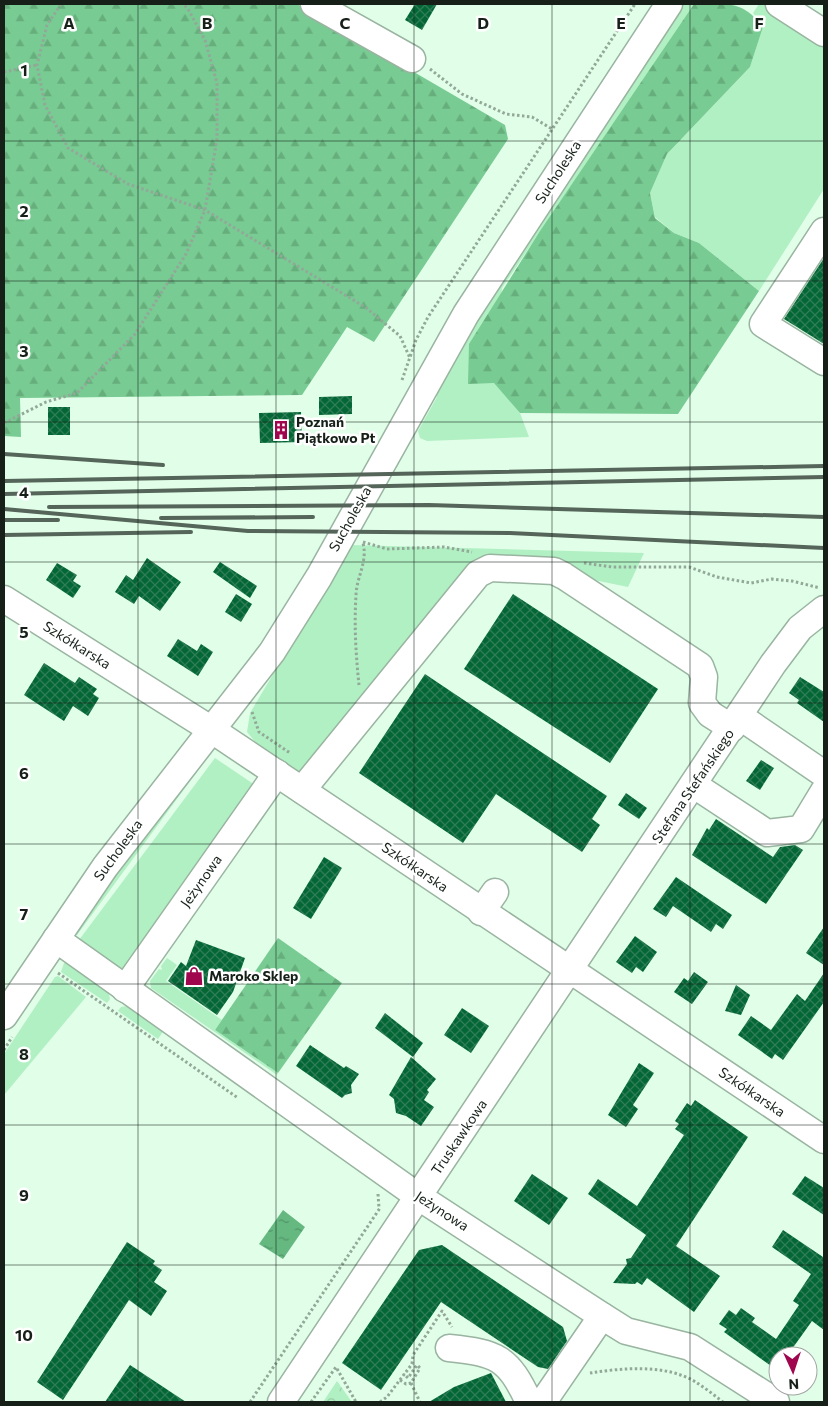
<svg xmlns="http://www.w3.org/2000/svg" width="828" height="1406" viewBox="0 0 828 1406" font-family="Commissioner,sans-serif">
<defs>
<pattern id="forest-firs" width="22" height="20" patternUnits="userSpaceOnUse" patternTransform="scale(1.25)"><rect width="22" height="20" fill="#78cb92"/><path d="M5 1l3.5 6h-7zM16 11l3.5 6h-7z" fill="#67ae7d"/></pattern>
<pattern id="park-crowns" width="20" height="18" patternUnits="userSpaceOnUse" patternTransform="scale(1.25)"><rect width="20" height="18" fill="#b1f0c3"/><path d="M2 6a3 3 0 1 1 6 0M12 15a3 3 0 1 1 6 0" fill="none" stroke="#98cea7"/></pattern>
<pattern id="water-ripples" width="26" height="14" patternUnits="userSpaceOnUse" patternTransform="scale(1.25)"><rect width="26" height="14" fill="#65b880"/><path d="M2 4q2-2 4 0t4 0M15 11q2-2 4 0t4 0" fill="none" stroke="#529568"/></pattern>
<pattern id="building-cross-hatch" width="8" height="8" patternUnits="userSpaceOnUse" patternTransform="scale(1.25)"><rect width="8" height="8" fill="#036735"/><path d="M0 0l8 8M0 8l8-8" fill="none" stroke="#307c56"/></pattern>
</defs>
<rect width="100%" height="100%" fill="#e1fee8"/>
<!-- grass -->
<g fill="#b1f0c3">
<polygon points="681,4 694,4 502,288 494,382 520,413 529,437 427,441 420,438 418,431 437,397 431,393 467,330"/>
<polygon points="759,4 764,4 824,42 824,189 759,291 699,243 674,233 655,217 650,193 667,154 750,67 763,27 753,13"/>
<polygon points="350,545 644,553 628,587 482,557 307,777 257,744 247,732 250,713"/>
<polygon points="215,758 255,785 126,969 117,971 79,940"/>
<polygon points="192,771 196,773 77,935 76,929"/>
<polygon points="167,958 177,965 166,981 222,1020 215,1030 278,1073 277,1075 151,988 150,981 159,969 162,970 161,966"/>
<polygon points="64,963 70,963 107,987 110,999 107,1003 61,972"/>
<polygon points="58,976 86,997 4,1095 4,1054 55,977"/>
<polygon points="133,1005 164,1030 158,1039 118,1011 121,1007"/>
</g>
<!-- forest -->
<g fill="url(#forest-firs)">
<polygon points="4,4 297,4 505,125 508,139 374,342 347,327 302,395 20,398 21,437 4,436"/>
<path d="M694 4C728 4 742 0 763 27L750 67 667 154 650 193 655 218 674 233 699 243 759 291 678 414 520 413 494 383 468 384 469 344 540 231Z"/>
<polygon points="278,938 342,983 278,1073 215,1030"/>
</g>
<!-- park -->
<polygon fill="url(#park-crowns)" points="337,1381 352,1402 323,1402"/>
<!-- water -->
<polygon fill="url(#water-ripples)" points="283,1210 305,1227 283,1259 259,1244"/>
<!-- building -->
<g fill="url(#building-cross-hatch)">
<polygon points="415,4 437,4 422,30 405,20"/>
<polygon points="824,258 824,344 784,319"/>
<polygon points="352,396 352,414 319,415 319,397"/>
<rect x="48" y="407" width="22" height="28"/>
<polygon points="301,412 302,442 260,443 259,413"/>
<polygon points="147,558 181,582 160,611 139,596 134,604 115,592 126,575 133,580"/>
<polygon points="220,562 257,586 250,598 213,572"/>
<polygon points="57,563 77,575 73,581 81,586 73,598 46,580"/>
<polygon points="236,594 252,604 241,622 225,612"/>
<polygon points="513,594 658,689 610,763 464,669"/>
<polygon points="178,639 197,651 201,644 213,652 198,676 167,656"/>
<polygon points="44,663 75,683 79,677 97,689 93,694 99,698 88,716 73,706 64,721 24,695"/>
<polygon points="425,674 607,796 592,819 600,825 582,852 496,794 463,843 359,773"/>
<polygon points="800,677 824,692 824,722 797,703 799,700 789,693"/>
<polygon points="761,760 774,768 760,790 746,781"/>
<polygon points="626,793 647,808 639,819 618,805"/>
<polygon points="716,819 773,857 780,847 795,845 803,850 766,904 692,855 707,828 709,830"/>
<polygon points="324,857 342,868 311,919 293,908"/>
<polygon points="676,877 732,915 723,929 716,924 711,932 673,906 666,917 653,909"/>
<polygon points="824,927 824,965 806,953"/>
<polygon points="635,936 657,952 643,972 636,967 632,973 616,962"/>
<polygon points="196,940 245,958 233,992 217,1015 168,981 181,962 186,966"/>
<polygon points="694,972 708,982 692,1004 674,992 684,978 688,981"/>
<polygon points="824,973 824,1002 783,1060 775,1054 772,1059 738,1035 751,1016 771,1030 797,994 805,1001"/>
<polygon points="736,985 750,995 741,1015 725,1011"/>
<polygon points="462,1008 489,1026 471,1053 444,1035"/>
<polygon points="385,1013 423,1043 413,1057 375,1028"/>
<polygon points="310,1045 344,1068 346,1066 359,1074 351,1085 352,1093 345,1095 342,1098 296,1066"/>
<polygon points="411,1057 436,1079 427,1090 429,1092 424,1100 434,1107 421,1126 406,1116 396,1113 394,1099 389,1095"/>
<polygon points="639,1063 654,1073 633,1105 638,1109 626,1127 608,1115"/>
<polygon points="695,1100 748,1137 676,1246 720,1276 694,1312 647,1278 642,1285 637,1282 635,1284 613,1283 627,1264 626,1259 631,1258 646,1235 588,1194 598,1179 637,1206 684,1135 675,1129 679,1124 675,1121 687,1103 691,1106"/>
<polygon points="532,1174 568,1198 549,1225 514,1201"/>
<polygon points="805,1176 824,1188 824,1215 792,1194"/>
<polygon points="783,1230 823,1257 824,1254 824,1330 812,1321 787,1356 778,1356 778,1371 724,1332 727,1329 719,1324 729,1310 736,1315 741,1308 755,1318 752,1322 776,1339 799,1305 793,1301 811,1274 772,1247"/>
<polygon points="127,1242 155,1261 153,1264 162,1270 154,1282 167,1291 151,1316 129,1300 63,1400 37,1382"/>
<polygon points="442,1245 563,1327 567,1341 548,1369 538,1367 441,1302 381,1390 342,1363 419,1250"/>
<polygon points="130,1365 186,1402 105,1402"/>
<polygon points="491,1373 506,1402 429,1402 454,1387"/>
</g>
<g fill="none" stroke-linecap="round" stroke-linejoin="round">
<!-- minor casing -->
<g stroke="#99b4a0" stroke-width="29">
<g id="minor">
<polyline points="314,4 412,59"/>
<polyline points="779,4 824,33"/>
<polyline points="824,231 763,324 824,362"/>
<polyline points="4,599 212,730 824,1140"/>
<polyline points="739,716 824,774"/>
<polyline points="694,785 767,833 801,829 824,791"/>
<polyline points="302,790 478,574 490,568 554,571 564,576 700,666 704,677 702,703 710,714 732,728"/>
<polyline points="481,912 495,892"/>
<polyline points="56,939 419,1197 602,1316 626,1331 690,1347 776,1402"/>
<polyline points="125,989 277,773"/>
<polyline points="4,1016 105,867 272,652 319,577 466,314 669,4"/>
<path d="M449 1348C497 1353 508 1357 529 1402"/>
<polyline points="281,1402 773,664 800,628 824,609"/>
<polyline points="543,1402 602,1316"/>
</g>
</g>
<!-- path -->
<g stroke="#92a898" stroke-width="3" stroke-dasharray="2.5 2.5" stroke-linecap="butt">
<polyline points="61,4 47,25 37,65 45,105 68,148 128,184 205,210 365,307 400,336 410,358"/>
<polyline points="430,69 462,94 506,114 532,117 552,129"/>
<polyline points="4,72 37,65"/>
<polyline points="402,380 416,340 428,317 635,4"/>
<polyline points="4,423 46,402 77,393 135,334 186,254 205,210 217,139 217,83 205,40 188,9 183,4"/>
<polyline points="363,542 387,549 444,547 472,552"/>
<polyline points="584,563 612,567 689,567 717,577 751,583 772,579 792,581 820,588"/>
<path d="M359 685C356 656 354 626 356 596 356 578 368 562 363 543"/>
<polyline points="252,712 259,732 290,753"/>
<polyline points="58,973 238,1098"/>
<polyline points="4,1050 12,1037"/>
<polyline points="378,1194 379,1208"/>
<path d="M590 1373C623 1368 664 1364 694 1381 704 1387 714 1395 723 1402"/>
<polyline points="400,1380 406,1384 411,1383 420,1368 417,1365 408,1378 404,1374"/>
<polyline points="411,1383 420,1402"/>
<polyline points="250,1402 380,1208"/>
<polyline points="311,1402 336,1367 356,1402"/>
<polyline points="380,1402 387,1397 412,1364 413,1355 442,1311 452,1327"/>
</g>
<!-- minor -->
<use href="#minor" stroke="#fff" stroke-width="26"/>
<!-- rail -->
<g stroke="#55655a" stroke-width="4">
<polyline points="4,454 163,465"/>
<polyline points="4,481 824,466"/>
<polyline points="4,494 824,477"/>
<polyline points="49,507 429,505 824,517"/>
<polyline points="4,509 248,531 510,533 824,548"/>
<polyline points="161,518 313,517"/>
<polyline points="4,520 58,520"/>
<polyline points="4,535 191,532"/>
</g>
</g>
<!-- grid -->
<path fill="none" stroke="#162019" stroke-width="1" stroke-opacity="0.55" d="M138 4V1402M276 4V1402M414 4V1402M552 4V1402M690 4V1402M4 141H824M4 281H824M4 422H824M4 562H824M4 703H824M4 844H824M4 984H824M4 1125H824M4 1265H824"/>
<!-- icons -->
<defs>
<g id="building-bare" transform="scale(1.5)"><path d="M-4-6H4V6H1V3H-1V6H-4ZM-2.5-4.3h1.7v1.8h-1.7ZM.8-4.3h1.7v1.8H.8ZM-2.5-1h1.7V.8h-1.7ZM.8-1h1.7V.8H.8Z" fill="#9f064d" stroke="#fff" stroke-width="2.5" paint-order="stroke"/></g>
<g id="shop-bare" transform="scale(1.5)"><path d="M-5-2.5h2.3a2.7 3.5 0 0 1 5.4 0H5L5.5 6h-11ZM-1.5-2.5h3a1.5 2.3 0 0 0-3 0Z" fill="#9f064d" stroke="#fff" stroke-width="2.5" paint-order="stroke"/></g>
</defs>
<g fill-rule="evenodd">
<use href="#building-bare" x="281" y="430"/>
<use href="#shop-bare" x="194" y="976"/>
</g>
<g text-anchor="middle" stroke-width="5" stroke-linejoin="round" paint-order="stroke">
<!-- street labels -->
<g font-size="14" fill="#162019" stroke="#fff">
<text transform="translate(558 172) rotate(-57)" y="5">Sucholeska</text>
<text transform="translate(350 519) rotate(-61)" y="5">Sucholeska</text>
<text transform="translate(77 645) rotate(32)" y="5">Szkółkarska</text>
<text transform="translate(693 786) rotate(-56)" y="5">Stefana Stefańskiego</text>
<text transform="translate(118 850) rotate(-54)" y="5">Sucholeska</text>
<text transform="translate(415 867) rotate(34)" y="5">Szkółkarska</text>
<text transform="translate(201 881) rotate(-55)" y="5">Jeżynowa</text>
<text transform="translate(752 1092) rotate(34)" y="5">Szkółkarska</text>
<text transform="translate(459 1137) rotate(-56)" y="5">Truskawkowa</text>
<text transform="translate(442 1211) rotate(33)" y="5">Jeżynowa</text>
</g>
<!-- poi labels -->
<g font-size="14" font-weight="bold" fill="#162019" stroke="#fff" text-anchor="start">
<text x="296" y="427">Poznań<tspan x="296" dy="16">Piątkowo Pt</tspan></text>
<text x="209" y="981">Maroko Sklep</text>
</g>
</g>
<g font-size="16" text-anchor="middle" font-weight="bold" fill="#162019" stroke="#fff" stroke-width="5" stroke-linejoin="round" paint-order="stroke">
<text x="69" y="29">A</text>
<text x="207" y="29">B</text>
<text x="345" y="29">C</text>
<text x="483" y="29">D</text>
<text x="621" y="29">E</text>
<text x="759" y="29">F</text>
<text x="24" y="76">1</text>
<text x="24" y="217">2</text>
<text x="24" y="357">3</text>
<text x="24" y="498">4</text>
<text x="24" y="638">5</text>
<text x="24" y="779">6</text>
<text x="24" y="920">7</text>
<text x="24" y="1060">8</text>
<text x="24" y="1201">9</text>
<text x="24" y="1341">10</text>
</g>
<!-- border -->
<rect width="828" height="1406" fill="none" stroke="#162019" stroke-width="10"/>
<!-- north arrow -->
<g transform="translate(793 1371) rotate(177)"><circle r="24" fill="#ffffff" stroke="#a2a6a3"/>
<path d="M0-4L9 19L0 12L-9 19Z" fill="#9f064d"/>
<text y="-8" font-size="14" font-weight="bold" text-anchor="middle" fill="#162019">N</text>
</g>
</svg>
